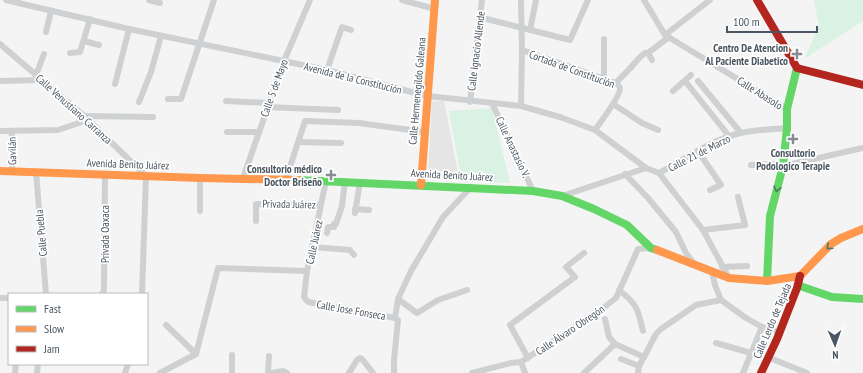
<svg xmlns="http://www.w3.org/2000/svg" width="863" height="373" viewBox="0 0 863 373" font-family="'PT Sans Narrow',sans-serif">
<rect width="100%" height="100%" fill="#f4f4f4"/>
<!-- education -->
<polygon fill="#e6e5e6" points="437,101 444,101 458,173 428,171 432,102"/>
<!-- green -->
<g fill="#d9f2e3">
<polygon points="814,0 863,0 863,21 804,59 819,26"/>
<polygon points="492,108 510,183 462,182 449,111"/>
</g>
<g fill="none" stroke-linecap="round" stroke-linejoin="round">
<!-- street -->
<g stroke="#ced0d2" stroke-width="6">
<polyline points="6,0 129,29 327,70 427,96 521,106 560,117 595,130 646,168 659,173 703,230 729,278"/>
<polyline points="149,0 160,3"/>
<polyline points="402,0 435,9"/>
<polyline points="644,0 665,35 787,109"/>
<polyline points="479,17 570,40 588,0"/>
<polyline points="530,30 536,0"/>
<polyline points="46,32 51,11"/>
<polyline points="665,35 710,0"/>
<polyline points="604,39 604,79"/>
<polyline points="84,41 99,45"/>
<polyline points="0,44 84,116 146,176 142,294"/>
<path d="M522 50 616 83C618 85 620 86 620 88 621 95 600 123 595 130"/>
<polyline points="70,53 80,52 90,19"/>
<polyline points="652,60 648,53 669,37"/>
<polyline points="327,70 342,27 351,30"/>
<polyline points="36,75 44,54"/>
<polyline points="0,81 42,80"/>
<polyline points="685,81 729,136"/>
<polyline points="698,81 741,133"/>
<path d="M616 83C622 76 628 71 633 65 637 61 639 57 645 53"/>
<polyline points="115,84 129,29"/>
<polyline points="673,91 691,75"/>
<polyline points="168,99 181,99 214,0"/>
<polyline points="226,101 269,103"/>
<polyline points="139,102 151,72 161,36"/>
<polyline points="470,102 482,0"/>
<polyline points="492,103 533,191"/>
<polyline points="613,104 642,123 658,130"/>
<polyline points="521,106 522,50 521,0"/>
<polyline points="267,107 338,110"/>
<polyline points="84,116 153,117"/>
<polyline points="0,131 58,130 88,120"/>
<polyline points="12,131 12,171"/>
<polyline points="227,132 259,132"/>
<polyline points="299,142 341,143"/>
<polyline points="698,151 721,185 710,190"/>
<polyline points="751,165 774,164 783,166 863,148"/>
<polyline points="36,172 46,294"/>
<path d="M659 173C685 159 711 140 740 133 755 130 772 129 787 128"/>
<polyline points="625,174 648,198 676,232 686,253 695,265"/>
<polyline points="243,178 284,61 310,0"/>
<polyline points="286,179 305,121 359,123 425,132"/>
<polyline points="326,181 307,271 304,297 308,302 395,318"/>
<polyline points="562,196 646,168"/>
<polyline points="355,209 369,210"/>
<polyline points="200,211 200,178"/>
<polyline points="355,213 360,182"/>
<polyline points="256,221 256,204 321,205"/>
<polyline points="703,230 745,225 738,197"/>
<polyline points="327,233 328,227 334,227 334,224 336,224 342,206 345,181"/>
<polyline points="313,247 350,250 354,255"/>
<polyline points="722,267 747,266"/>
<polyline points="712,272 715,285 721,300 746,318 762,327 780,332"/>
<path d="M619 290C637 304 638 309 643 331"/>
<polyline points="102,294 104,290 105,174"/>
<polyline points="0,298 9,298"/>
<polyline points="398,299 417,313 438,300 467,290"/>
<polyline points="605,319 609,337 615,344 644,357"/>
<polyline points="166,325 196,354"/>
<polyline points="716,343 751,353"/>
<polyline points="528,358 510,325 575,277 566,267 584,253"/>
<polyline points="770,358 807,373"/>
<polyline points="621,359 639,366"/>
<polyline points="521,362 525,373"/>
<polyline points="15,373 16,364"/>
<polyline points="37,373 38,364"/>
<polyline points="125,373 128,364"/>
<polyline points="160,373 196,354 218,268 307,271"/>
<polyline points="232,373 232,355"/>
<polyline points="268,373 269,356"/>
<polyline points="272,373 283,371 287,373"/>
<polyline points="349,373 357,360 360,358 362,359 373,373"/>
<polyline points="394,373 394,360 398,320 395,318 398,299 411,271 443,217 471,187"/>
<polyline points="472,373 511,363 521,362 602,309 616,298 638,249 651,248"/>
<polyline points="584,373 615,344"/>
<polyline points="638,373 639,366 644,357 656,334 661,329 696,305 721,300"/>
<polyline points="743,373 762,327"/>
</g>
<!-- fast -->
<g stroke="#63d668" stroke-width="8">
<polyline points="298,180 533,191 562,196 594,209 627,225 651,248 657,250"/>
<polyline points="767,281 770,216 783,166 787,128 787,109 797,68"/>
<polyline points="800,286 832,297 863,299"/>
</g>
<!-- slow -->
<g stroke="#ff974d" stroke-width="8">
<polyline points="0,171 200,178 298,180"/>
<polyline points="421,185 435,0"/>
<polyline points="657,250 729,278 767,281 800,276 831,244 841,238 863,229"/>
</g>
<!-- jam -->
<g stroke="#b3261e" stroke-width="8">
<polyline points="757,0 797,68 863,85"/>
<polyline points="761,373 777,339 797,288 800,276"/>
</g>
</g>
<!-- one-way arrows -->
<defs><path id="oneway-chevron" d="M-2-3.5L2.5 0L-2 3.5" fill="none" stroke-width="1.6" stroke-linecap="round" stroke-linejoin="round"/></defs>
<g stroke="#507663">
<use href="#oneway-chevron" transform="translate(777 189) rotate(104)"/>
<use href="#oneway-chevron" transform="translate(829 247) rotate(138)"/>
</g>
<!-- markers -->
<g fill="#868d94" stroke="#fff" stroke-width="1.5">
<path d="M795 48h4v4h4v4h-4v4h-4v-4h-4v-4h4z"/>
<path d="M791 133h4v4h4v4h-4v4h-4v-4h-4v-4h4z"/>
<path d="M329 169h4v4h4v4h-4v4h-4v-4h-4v-4h4z"/>
</g>
<g text-anchor="middle" stroke-width="3.5" stroke-linejoin="round" paint-order="stroke">
<!-- poi labels -->
<g font-size="11" font-weight="bold" fill="#4a5661" stroke="#fff" text-anchor="end">
<text x="788" y="52">Centro De Atencion<tspan x="788" dy="13">Al Paciente Diabetico</tspan></text>
<text x="793" y="157" text-anchor="middle">Consultorio<tspan x="793" dy="13">Podologico Terapie</tspan></text>
<text x="322" y="173">Consultorio médico<tspan x="322" dy="13">Doctor Briseño</tspan></text>
</g>
<!-- street labels -->
<g font-size="11" fill="#4a5661" stroke="#fff">
<text transform="translate(476 51) rotate(-83)" y="4">Calle Ignacio Allende</text>
<text transform="translate(572 69) rotate(20)" y="4">Cortada de Constitución</text>
<text transform="translate(353 78) rotate(14)" y="4">Avenida de la Constitución</text>
<text transform="translate(274 88) rotate(-70)" y="4">Calle 5 de Mayo</text>
<text transform="translate(417 91) rotate(-85)" y="4">Calle Hermenegildo Galeana</text>
<text transform="translate(760 93) rotate(32)" y="4">Calle Abasolo</text>
<text transform="translate(74 109) rotate(42)" y="4">Calle Venustiano Carranza</text>
<text transform="translate(513 147) rotate(65)" y="4">Calle Anastasio V.</text>
<text transform="translate(12 151) rotate(-91)" y="4">Gavilán</text>
<text transform="translate(699 153) rotate(-27)" y="4">Calle 21 de Marzo</text>
<text transform="translate(128 164) rotate(2)" y="4">Avenida Benito Juárez</text>
<text transform="translate(452 175) rotate(3)" y="4">Avenida Benito Juárez</text>
<text transform="translate(289 204) rotate(1)" y="4">Privada Juárez</text>
<text transform="translate(41 233) rotate(-95)" y="4">Calle Puebla</text>
<text transform="translate(105 234) rotate(-90)" y="4">Privada Oaxaca</text>
<text transform="translate(314 242) rotate(-78)" y="4">Calle Juárez</text>
<text transform="translate(351 310) rotate(10)" y="4">Calle Jose Fonseca</text>
<text transform="translate(772 321) rotate(-67)" y="4">Calle Lerdo de Tejada</text>
<text transform="translate(570 330) rotate(-34)" y="4">Calle Álvaro Obregón</text>
</g>
</g>
<!-- legend -->
<rect x="8" y="293" width="140" height="72" fill="#ffffff" stroke="#b7bbc0"/>
<rect x="16" y="306" width="20" height="6" fill="#63d668" stroke="#b7bbc0"/>
<text x="44" y="313" font-size="12" fill="#4a5661">Fast</text>
<rect x="16" y="326" width="20" height="6" fill="#ff974d" stroke="#b7bbc0"/>
<text x="44" y="333" font-size="12" fill="#4a5661">Slow</text>
<rect x="16" y="346" width="20" height="6" fill="#b3261e" stroke="#b7bbc0"/>
<text x="44" y="353" font-size="12" fill="#4a5661">Jam</text>
<!-- north arrow -->
<g transform="translate(835 345) rotate(178)" stroke="#ffffff" stroke-width="3" paint-order="stroke">
<path d="M0-3L7 15L0 10L-7 15Z" fill="#4a5661"/>
<text y="-6" font-size="11" font-weight="bold" text-anchor="middle" fill="#4a5661">N</text>
</g>
<!-- scale -->
<path d="M727 26v6h90v-6" fill="none" stroke="#4a5661" stroke-width="2"/>
<text x="733" y="26" font-size="12" fill="#4a5661" stroke="#ffffff" stroke-width="3" paint-order="stroke">100 m</text>
</svg>
